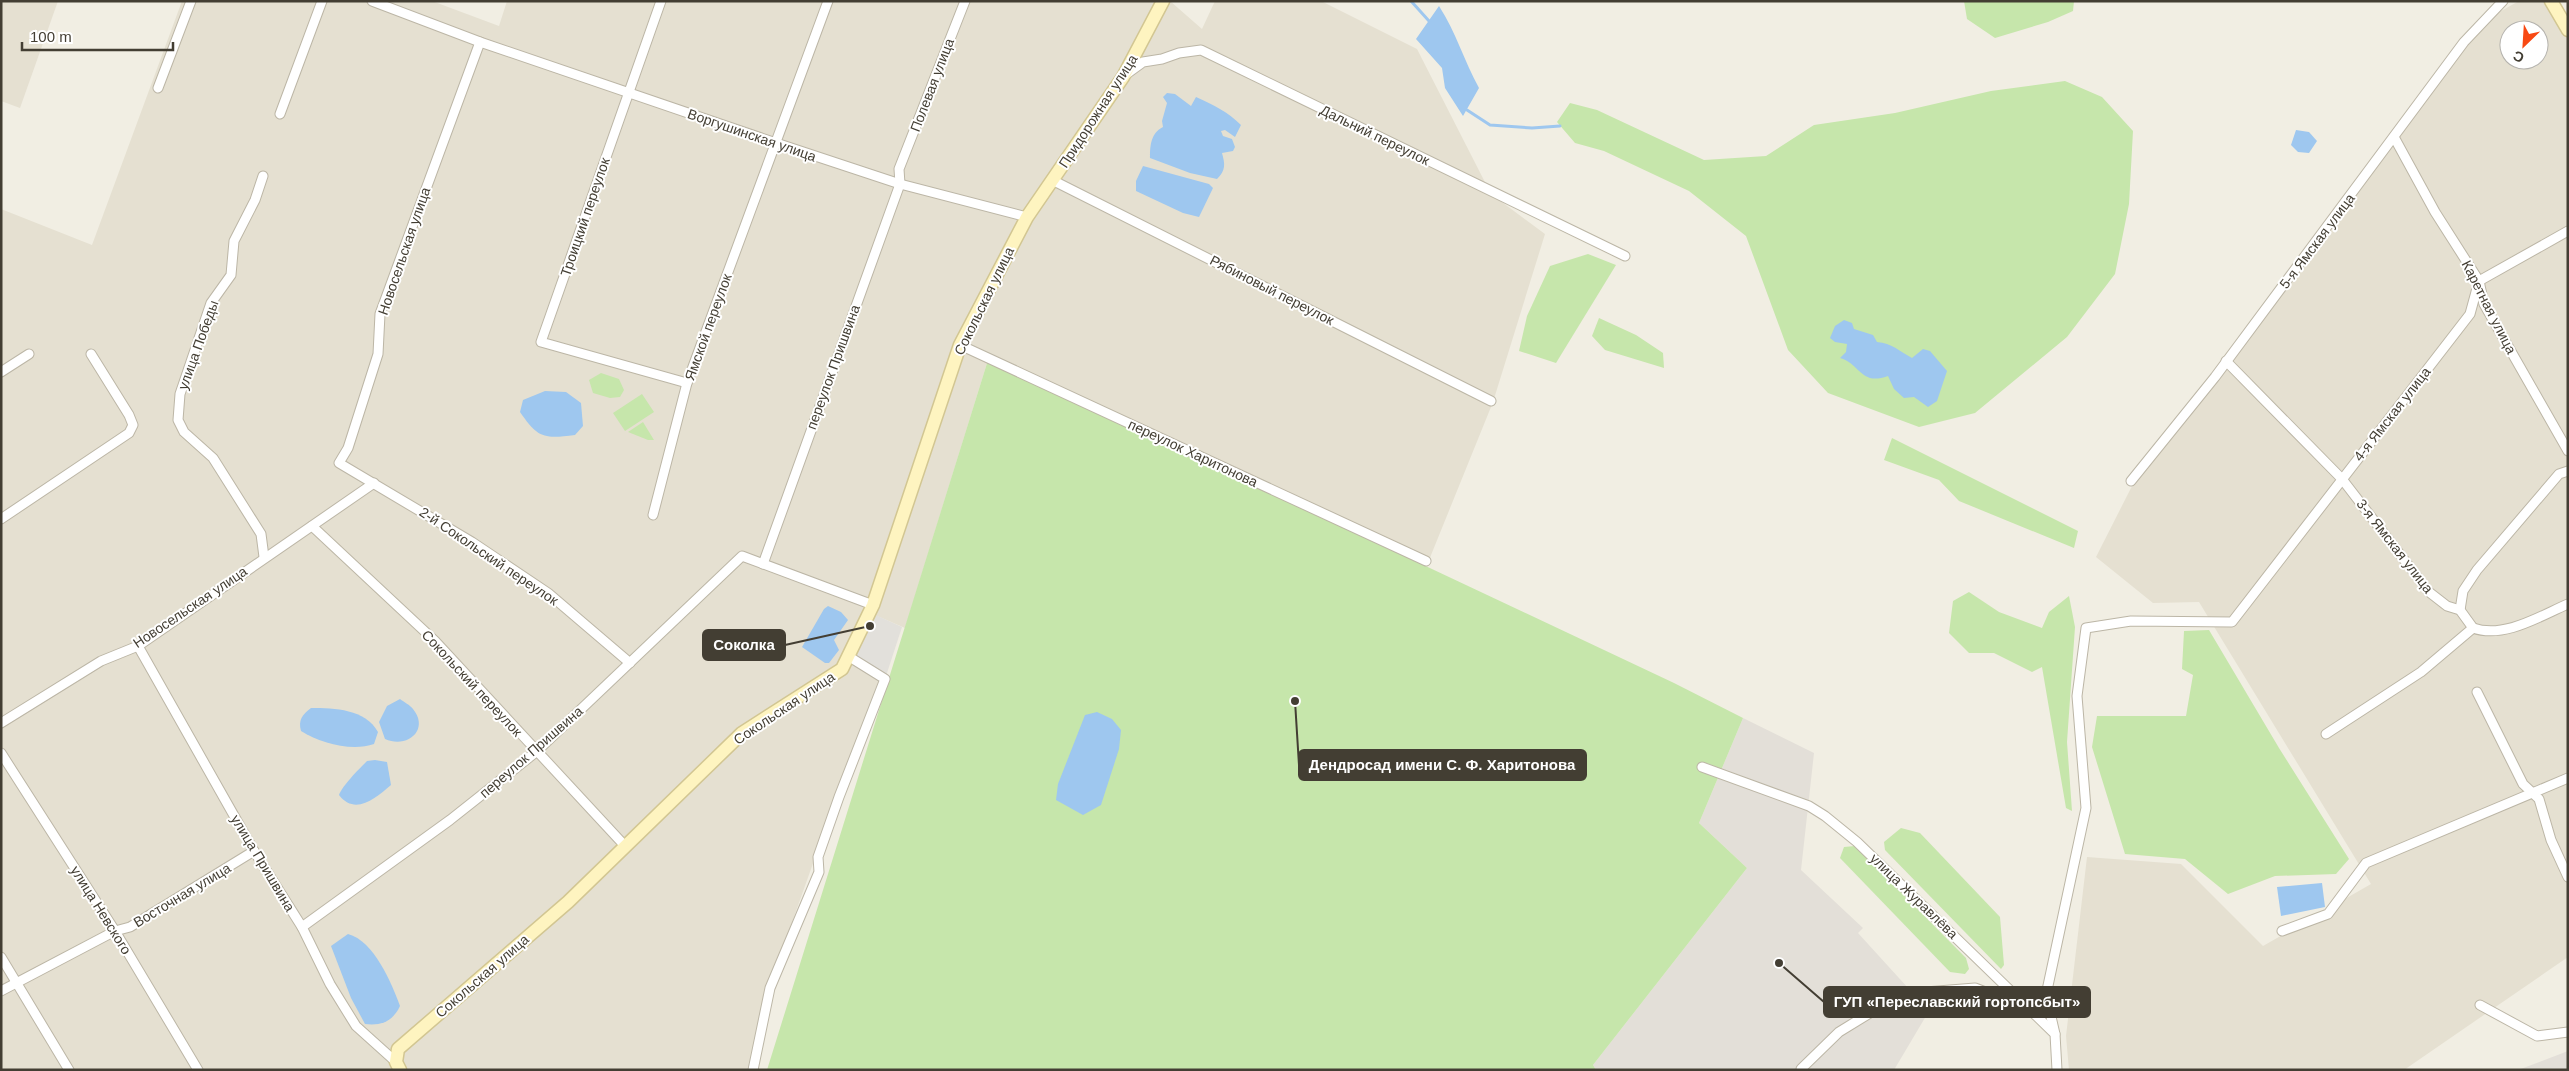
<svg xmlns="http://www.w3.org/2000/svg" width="2569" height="1071" viewBox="0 0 2569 1071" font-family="Arial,sans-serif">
<rect width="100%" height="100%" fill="#f1eee3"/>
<!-- residential -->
<g fill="#e5e0d1" fill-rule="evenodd">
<polygon points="1,1 58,1 20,108 1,101"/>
<polygon points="182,1 432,1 499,26 507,1 1170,1 1202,29 1215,1 1321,1 1417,49 1491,194 1545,234 1493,402 1427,565 988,360 905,628 868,612 840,667 740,731 567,900 422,1028 569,903 744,733 843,669 849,657 884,680 837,796 769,987 752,1070 1,1070 1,209 92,245"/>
<path d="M2519 1H2548L2568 34V957L2404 1070H2069L2066 1036 2087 857 2181 864 2263 946 2371 884 2199 602 2153 603 2096 557 2131 488 2218 379 2466 43 2492 16ZM2509 30H2539V60H2509Z"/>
</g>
<!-- industrial -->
<g fill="#e3dfd8">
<polygon points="1743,718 1814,753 1801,870 1863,928 1858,933 1929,1011 1894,1070 1596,1070 1593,1065 1747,868 1699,823"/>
<polygon points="2568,1051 2568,1070 2518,1070"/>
</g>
<!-- green -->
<g fill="#c6e6ab">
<polygon points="1964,1 2074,1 2073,11 2048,22 1995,38 1967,19"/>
<polygon points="2065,81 2102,97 2133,131 2129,204 2115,274 2067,337 1975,413 1919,427 1828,393 1788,350 1746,236 1689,191 1604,151 1575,143 1557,122 1570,103 1597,110 1704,160 1766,156 1814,125 1895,113 1991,91"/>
<polygon points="1588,254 1616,265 1556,363 1519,351 1527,316 1550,266"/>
<polygon points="1599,318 1636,335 1663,353 1664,368 1605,350 1592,336"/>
<polygon points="988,360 1674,683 1743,718 1699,823 1747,868 1593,1065 1596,1070 767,1070"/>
<polygon points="601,373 619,379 624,390 620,397 610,398 593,393 589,380"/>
<polygon points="642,394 654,412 625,431 613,413"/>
<polygon points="643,422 654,440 648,440 628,432"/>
<polygon points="1892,438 2078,531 2074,548 1959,501 1939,480 1884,460"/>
<polygon points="1969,592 1999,612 2042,628 2049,612 2069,596 2075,627 2067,742 2072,811 2066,808 2042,667 2032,672 1994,653 1969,653 1949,633 1953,601"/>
<polygon points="2209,630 2279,748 2349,859 2336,874 2275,876 2228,894 2185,859 2125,854 2092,747 2097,716 2186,716 2193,675 2182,669 2184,631"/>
<polygon points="1901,828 1920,833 2000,917 2004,965 2001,969 1885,850 1884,842"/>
<polygon points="1855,846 1966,958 1969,969 1965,974 1950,972 1840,858 1844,847"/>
</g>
<!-- parking -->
<polygon fill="#e2e0db" points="869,612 902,627 885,679 848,656"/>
<!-- water -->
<g fill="#9ec7ef">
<path d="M1439 6C1456 32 1464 61 1479 88L1463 116 1445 88 1442 68 1416 39Z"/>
<path d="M1167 93 1175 94 1191 106 1196 97C1214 105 1228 112 1241 125L1235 137 1225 130 1221 131 1223 136 1232 139 1235 147 1233 151 1222 153C1225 164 1226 170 1217 179L1190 173 1150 158C1150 145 1151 133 1163 127L1162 121 1167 103 1163 97Z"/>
<polygon points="2296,130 2309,132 2317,141 2309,153 2298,152 2291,145"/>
<polygon points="1143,166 1209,184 1213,188 1199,217 1183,213 1136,191 1136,181"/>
<path d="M1844 320 1852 323 1854 329 1873 335 1877 342C1892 343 1899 351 1912 358L1923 349 1930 351 1947 371 1937 401 1928 407 1914 397 1904 398 1894 389 1888 376C1860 386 1861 364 1840 358L1846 352 1847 344 1835 342 1830 338 1835 326Z"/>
<path d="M545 391 566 392 581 403 583 426 575 435C543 439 538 438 520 412L523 400Z"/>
<polygon points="828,606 841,612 848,620 834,640 839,650 829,663 825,663 802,647 824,609"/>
<path d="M400 699C404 702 410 705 413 709 430 730 407 749 385 739L379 722 387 706Z"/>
<path d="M311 708C335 708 365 709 378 732L374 744C352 752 320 743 301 731 298 720 302 715 311 708Z"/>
<polygon points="1097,712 1112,719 1121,730 1119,749 1101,805 1083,815 1056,800 1058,784 1085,715"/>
<path d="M375 760 387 762 391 785C376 798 355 816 339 795 342 786 359 769 367 761Z"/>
<polygon points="2322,883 2325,907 2281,916 2277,887"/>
<path d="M348 934C374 941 391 982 400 1006 393 1021 382 1026 365 1024L351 998 331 946Z"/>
</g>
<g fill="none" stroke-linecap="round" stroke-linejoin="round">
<!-- stream -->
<g stroke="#9ec7ef" stroke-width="3">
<polyline points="1411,1 1429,21"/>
<polyline points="1467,110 1490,125 1532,128 1560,126"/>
</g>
<!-- street casing -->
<g stroke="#bcb6a6" stroke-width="11">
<g id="street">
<polyline points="372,1 480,42 776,143 900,184 1027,217"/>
<polyline points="661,1 541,342 687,383"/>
<polyline points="480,42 380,314 378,354 348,448 339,463 472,542 548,593 630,663"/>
<polyline points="1125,75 1143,62 1162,59 1179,53 1201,50 1625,256"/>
<polyline points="158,88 191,1"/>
<polyline points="280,114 322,1"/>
<polyline points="2394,137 2435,212 2479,281 2484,304 2568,451"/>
<polyline points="263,176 255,200 234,241 231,275 211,303 180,394 178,420 184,432 213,458 261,534 264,557"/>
<polyline points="1052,180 1491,401"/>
<polyline points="960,345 1426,561"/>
<polyline points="2226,361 2342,479 2429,592 2447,606 2460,610 2473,628"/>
<polyline points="1,372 29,354"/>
<polyline points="2131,481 2215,377 2464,42 2503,1"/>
<polyline points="653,515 687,383 828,1"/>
<polyline points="1,519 129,433 133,425 129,415 91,354"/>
<polyline points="312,526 435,641 625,846"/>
<polyline points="763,564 900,184 899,169 965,1"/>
<polyline points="2460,610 2463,591 2477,570 2559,474 2568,471"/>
<path d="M2473 628C2504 639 2540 616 2568 604"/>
<polyline points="138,646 254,851 302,927 330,984 356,1026 396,1062"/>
<polyline points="2477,692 2523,784 2539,799 2551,840 2568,877"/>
<polyline points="1,723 101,661 138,646 374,483"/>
<polyline points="2326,734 2421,672 2473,628"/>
<polyline points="1,753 115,931 198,1070"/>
<polyline points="1702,767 1809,806 1825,816 1857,842 2055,1034 2057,1070"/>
<polyline points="302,927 450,820 536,752 742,556 873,605"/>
<polyline points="2282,931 2328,914 2366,863 2568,778"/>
<polyline points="1,957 69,1070"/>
<polyline points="1,991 115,931 130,927 254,851"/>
<polyline points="2480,1005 2537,1036 2568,1032"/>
<polyline points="2055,1034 2046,995 2086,808 2077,696 2086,628 2131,621 2232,622 2470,314 2479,281 2568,231"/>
<polyline points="1801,1069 1839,1032 1883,1005 1913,993 1975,988 2029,1009"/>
<polyline points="753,1070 770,988 819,872 818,857 839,797 885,679 848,656"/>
</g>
</g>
<!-- secondary casing -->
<g stroke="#d2c692" stroke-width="15">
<g id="secondary">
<polyline points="2551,1 2568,30"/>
<polyline points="400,1070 396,1062 398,1049 568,902 742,733 842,669 873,605 960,345 1027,217 1123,77 1163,1"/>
</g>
</g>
<!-- street -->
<use href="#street" stroke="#fff" stroke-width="9"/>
<!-- secondary -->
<use href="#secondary" stroke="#fef4c0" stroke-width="12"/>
</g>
<g text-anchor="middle" stroke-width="4" stroke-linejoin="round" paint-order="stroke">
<!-- street labels -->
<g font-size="14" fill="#433e33" stroke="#fff">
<text transform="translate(932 85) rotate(-69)" y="5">Полевая улица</text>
<text transform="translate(1098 111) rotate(-57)" y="5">Придорожная улица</text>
<text transform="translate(752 135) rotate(19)" y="5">Воргушинская улица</text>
<text transform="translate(1375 135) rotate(26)" y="5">Дальний переулок</text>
<text transform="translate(585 217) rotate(-71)" y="5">Троицкий переулок</text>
<text transform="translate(2317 241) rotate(-53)" y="5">5-я Ямская улица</text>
<text transform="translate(404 251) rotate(-71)" y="5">Новосельская улица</text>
<text transform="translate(1272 290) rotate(27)" y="5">Рябиновый переулок</text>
<text transform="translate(984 301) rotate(-64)" y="5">Сокольская улица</text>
<text transform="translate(2489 307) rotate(63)" y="5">Каретная улица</text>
<text transform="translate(708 327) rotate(-70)" y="5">Ямской переулок</text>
<text transform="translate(198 345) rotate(-70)" y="5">улица Победы</text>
<text transform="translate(833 367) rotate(-70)" y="5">переулок Пришвина</text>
<text transform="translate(2392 414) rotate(-52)" y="5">4-я Ямская улица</text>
<text transform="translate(1193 453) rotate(25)" y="5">переулок Харитонова</text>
<text transform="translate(2395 546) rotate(52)" y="5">3-я Ямская улица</text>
<text transform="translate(489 556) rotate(34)" y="5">2-й Сокольский переулок</text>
<text transform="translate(190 607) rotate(-34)" y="5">Новосельская улица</text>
<text transform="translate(472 683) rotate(47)" y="5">Сокольский переулок</text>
<text transform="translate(784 708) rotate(-34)" y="5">Сокольская улица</text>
<text transform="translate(531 752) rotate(-41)" y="5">переулок Пришвина</text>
<text transform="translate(263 863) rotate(59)" y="5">улица Пришвина</text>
<text transform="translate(182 895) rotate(-31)" y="5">Восточная улица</text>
<text transform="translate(1914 896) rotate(44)" y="5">улица Журавлёва</text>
<text transform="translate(101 910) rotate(58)" y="5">улица Невского</text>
<text transform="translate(482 976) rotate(-41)" y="5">Сокольская улица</text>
</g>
</g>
<!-- callouts -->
<path fill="none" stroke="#433e33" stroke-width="2" d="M870 626L785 645M1295 701L1299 765M1779 963L1824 1002"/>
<g fill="#433e33" stroke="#fff" stroke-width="2">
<circle cx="870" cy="626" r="5"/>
<circle cx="1295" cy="701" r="5"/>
<circle cx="1779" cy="963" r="5"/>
</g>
<g fill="#433e33" stroke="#433e33" stroke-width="2">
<rect x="703" y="630" width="82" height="30" rx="5"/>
<rect x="1299" y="750" width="287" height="30" rx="5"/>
<rect x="1824" y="987" width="266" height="30" rx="5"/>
</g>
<g font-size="15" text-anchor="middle" font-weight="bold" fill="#fff">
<text x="744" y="650">Соколка</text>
<text x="1442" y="770">Дендросад имени С. Ф. Харитонова</text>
<text x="1957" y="1007">ГУП «Переславский гортопсбыт»</text>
</g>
<!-- border -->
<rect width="2569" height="1071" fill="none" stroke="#433e33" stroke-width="5"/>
<!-- north arrow -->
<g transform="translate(2524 45) rotate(205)"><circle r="24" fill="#ffffff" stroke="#b4b2ad"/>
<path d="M0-4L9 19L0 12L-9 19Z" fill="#f84913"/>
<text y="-8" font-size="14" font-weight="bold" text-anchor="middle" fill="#433e33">С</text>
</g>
<!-- scale -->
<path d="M22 42v8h151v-8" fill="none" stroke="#433e33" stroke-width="2.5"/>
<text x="30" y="42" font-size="15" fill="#433e33" stroke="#ffffff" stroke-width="4" paint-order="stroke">100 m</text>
</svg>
